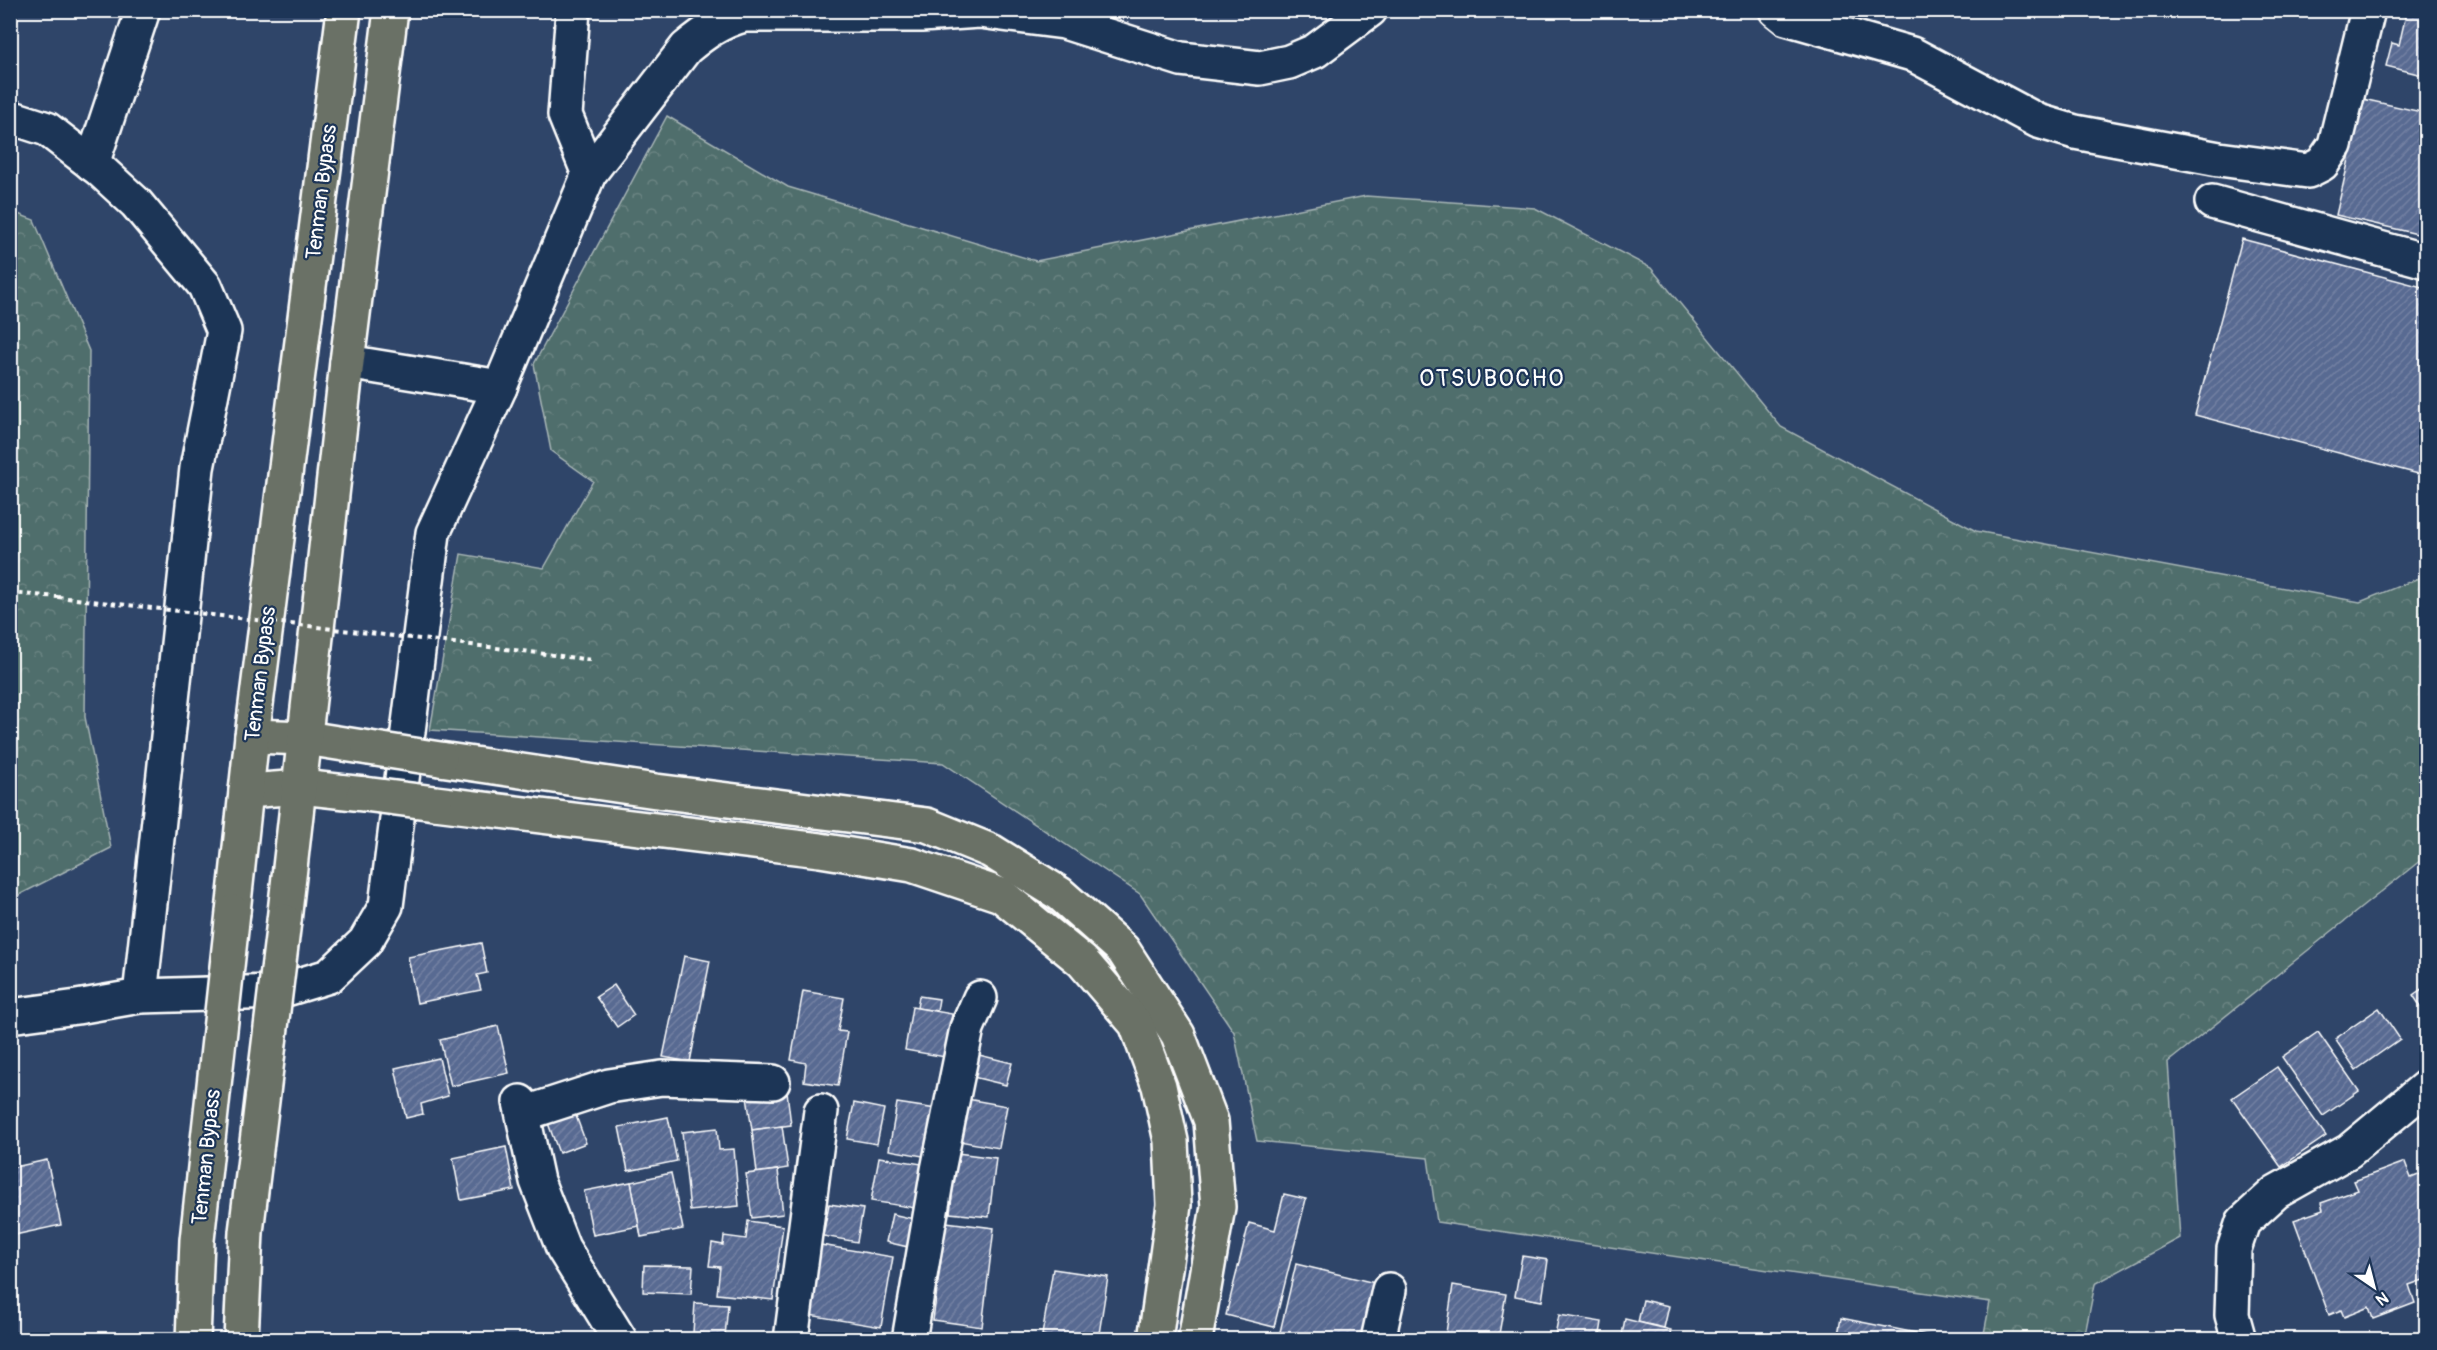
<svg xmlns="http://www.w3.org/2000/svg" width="2437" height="1350" viewBox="0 0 2437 1350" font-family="Pangolin,sans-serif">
<defs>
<pattern id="forest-crowns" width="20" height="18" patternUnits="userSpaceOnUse" patternTransform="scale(1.5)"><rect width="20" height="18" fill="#506e6c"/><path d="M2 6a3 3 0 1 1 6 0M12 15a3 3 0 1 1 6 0" fill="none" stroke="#6a8482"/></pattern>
<pattern id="building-hatch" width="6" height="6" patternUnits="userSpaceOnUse" patternTransform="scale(1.5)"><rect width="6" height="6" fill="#596a92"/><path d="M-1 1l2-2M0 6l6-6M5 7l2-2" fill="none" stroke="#7280a2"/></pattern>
</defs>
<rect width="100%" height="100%" fill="#2f4569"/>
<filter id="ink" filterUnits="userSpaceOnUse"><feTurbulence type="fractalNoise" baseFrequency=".0167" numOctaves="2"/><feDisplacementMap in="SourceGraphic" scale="12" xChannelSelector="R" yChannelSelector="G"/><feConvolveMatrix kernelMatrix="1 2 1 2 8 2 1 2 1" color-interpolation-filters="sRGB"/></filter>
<g filter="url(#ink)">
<!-- forest -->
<g fill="url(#forest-crowns)" stroke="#a8b6b6" stroke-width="1.5">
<polygon points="667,116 788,187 1036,261 1366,196 1535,208 1651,268 1781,427 1976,531 2360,602 2426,575 2426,856 2168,1062 2180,1238 2095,1284 2084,1339 1983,1339 1990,1302 1437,1222 1428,1158 1257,1141 1234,1032 1140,894 943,763 430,730 461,554 544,568 593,481 551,451 534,364"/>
<polygon points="10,211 34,220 89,351 85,717 111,848 11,899"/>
</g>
<!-- building -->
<g fill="url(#building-hatch)" stroke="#fff" stroke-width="1.5">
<polygon points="2407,10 2426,10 2426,76 2386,66 2392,43 2399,45"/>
<polygon points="2363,99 2426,113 2426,236 2336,215"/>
<polygon points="2242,239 2426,288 2426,476 2195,415"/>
<polygon points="481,943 487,973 477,975 481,990 417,1003 408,957"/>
<polygon points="684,956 710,961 690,1062 663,1057"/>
<polygon points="614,985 634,1015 617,1027 596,997"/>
<polygon points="2426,986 2426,1015 2413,995"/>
<polygon points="803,991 844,998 838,1031 847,1032 838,1086 804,1081 806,1063 791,1060"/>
<polygon points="919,996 939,999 937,1011 917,1008"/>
<polygon points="912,1007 952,1014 945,1057 905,1050"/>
<polygon points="2379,1008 2400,1039 2356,1070 2335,1039"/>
<polygon points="498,1026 509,1073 451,1086 440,1040"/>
<polygon points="2318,1032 2359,1091 2323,1116 2282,1057"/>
<polygon points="975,1054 1012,1063 1006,1085 969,1076"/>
<polygon points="439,1058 448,1096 421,1104 423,1114 406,1118 395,1068"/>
<polygon points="2277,1067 2326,1136 2281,1167 2232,1098"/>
<polygon points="787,1092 791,1125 752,1130 747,1097"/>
<polygon points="967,1099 1007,1106 999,1148 959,1141"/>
<polygon points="854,1103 884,1109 877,1144 847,1139"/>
<polygon points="897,1103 936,1109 928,1157 889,1150"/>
<polygon points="572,1105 586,1143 559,1153 545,1115"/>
<polygon points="668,1117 677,1161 628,1171 619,1127"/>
<polygon points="782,1126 788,1168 757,1173 752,1130"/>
<polygon points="717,1128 719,1150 734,1149 739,1206 690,1211 682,1132"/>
<polygon points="506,1147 514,1190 461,1200 453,1158"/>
<polygon points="957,1153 996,1158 989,1217 950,1213"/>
<polygon points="879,1157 922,1164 915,1208 871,1201"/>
<polygon points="47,1160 61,1225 10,1236 10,1168"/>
<polygon points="2405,1162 2411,1178 2426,1172 2426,1279 2409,1285 2415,1303 2373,1319 2369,1307 2344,1317 2341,1310 2329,1315 2294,1220 2323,1210 2321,1203 2358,1190 2354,1181"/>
<polygon points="778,1170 783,1214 752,1218 746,1174"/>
<polygon points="671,1173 683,1229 641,1237 631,1182"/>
<polygon points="631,1182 639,1226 593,1235 584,1191"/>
<polygon points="1284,1194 1306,1199 1274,1327 1226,1315 1249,1223 1275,1230"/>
<polygon points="829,1204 863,1209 857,1242 823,1236"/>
<polygon points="892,1214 914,1219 908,1247 886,1242"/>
<polygon points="748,1221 783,1226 773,1300 717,1294 720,1267 709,1266 712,1243 723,1245 724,1236 746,1239"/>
<polygon points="946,1222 994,1228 982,1327 933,1320"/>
<polygon points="821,1245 893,1257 881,1327 809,1315"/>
<polygon points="1522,1256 1548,1260 1542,1301 1515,1296"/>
<polygon points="1296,1264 1375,1283 1361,1340 1312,1340 1280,1332"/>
<polygon points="644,1265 693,1266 691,1294 643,1292"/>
<polygon points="1053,1269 1108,1277 1098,1340 1070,1340 1042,1335"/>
<polygon points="1453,1285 1506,1294 1498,1340 1445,1340"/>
<polygon points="1643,1300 1669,1306 1664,1328 1638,1322"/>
<polygon points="695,1303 728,1305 725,1336 693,1333"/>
<polygon points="1559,1315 1602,1322 1599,1340 1581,1340 1555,1335"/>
<polygon points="1841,1318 1946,1339 1837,1340"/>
<polygon points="1625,1319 1671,1330 1669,1340 1621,1340"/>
</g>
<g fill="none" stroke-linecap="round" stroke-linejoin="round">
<!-- minor casing -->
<g stroke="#fff" stroke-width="38">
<g id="minor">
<polyline points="573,10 565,115 589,174"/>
<polyline points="1776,10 1786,18 1912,54 2038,121 2075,132 2219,159 2308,171 2322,164 2335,145 2368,10"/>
<polyline points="10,117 47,129 100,170 136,203 205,286 224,331 197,468 140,996"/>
<polyline points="92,164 143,10"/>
<polyline points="2212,202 2426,261"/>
<polyline points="347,362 500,387"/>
<path d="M10 1016 77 1007 140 996 276 992 329 976 365 942 386 906 433 533 500 387 589 174 686 48C704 33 721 21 744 15H921L979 11 1064 22 1181 59 1260 68 1289 62 1315 51 1370 10"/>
<polyline points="520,1102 537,1181 563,1248 620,1340"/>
<polyline points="523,1114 609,1086 662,1078 773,1082"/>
<polyline points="791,1340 821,1111"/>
<polyline points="909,1340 938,1170 967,1028 980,998"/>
<polyline points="1378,1340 1389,1290"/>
<polyline points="2239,1340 2232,1315 2234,1249 2243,1222 2276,1192 2349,1151 2426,1087"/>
</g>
</g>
<!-- highway casing -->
<g stroke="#fff" stroke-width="38">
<g id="highway">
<polyline points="252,736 306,738 369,748"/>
<polyline points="440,759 656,791 927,825 991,851 1060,894 1123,950 1178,1035 1211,1121 1218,1207 1195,1340"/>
<polyline points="246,791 301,787 364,794"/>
<polyline points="435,803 820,850 912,865 1001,895 1082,961 1136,1024 1159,1086 1171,1141 1174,1205 1155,1340"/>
<polyline points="233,912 252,736 344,10"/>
<polyline points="284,921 347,362 391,10"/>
</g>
</g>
<!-- path -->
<g stroke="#fff" stroke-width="4" stroke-dasharray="4.5 4.5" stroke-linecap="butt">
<polyline points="10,593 58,597"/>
<polyline points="523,651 591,660"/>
</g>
<!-- minor -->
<use href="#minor" stroke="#1d3557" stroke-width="33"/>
<!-- highway -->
<use href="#highway" stroke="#6a7166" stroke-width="33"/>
<!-- highway-bridge casing -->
<g stroke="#fff" stroke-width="38" stroke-linecap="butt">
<g id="highway-bridge">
<polyline points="369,748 440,759"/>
<polyline points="364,794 435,803"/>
<polyline points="193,1340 197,1240 233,912"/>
<polyline points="241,1340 246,1232 284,921"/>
</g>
</g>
<!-- path-bridge -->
<polyline stroke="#fff" stroke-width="4" stroke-dasharray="4.5 4.5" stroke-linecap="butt" points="58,597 523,651"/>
<!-- highway-bridge -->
<use href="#highway-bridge" stroke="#6a7166" stroke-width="33"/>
</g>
</g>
<g text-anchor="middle" stroke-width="4.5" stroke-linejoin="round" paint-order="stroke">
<!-- street labels -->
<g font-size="21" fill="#fff" stroke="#1d3557">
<text transform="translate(321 192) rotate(-83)" y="7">Tenman Bypass</text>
<text transform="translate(260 674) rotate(-83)" y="7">Tenman Bypass</text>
<text transform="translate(206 1157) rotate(-84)" y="7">Tenman Bypass</text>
</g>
<!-- quarter labels -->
<g font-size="24" letter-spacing="1.5" fill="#fff" stroke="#1d3557">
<text x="1492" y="386">OTSUBOCHO</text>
</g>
</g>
<!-- margin -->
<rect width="2437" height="1350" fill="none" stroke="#1d3557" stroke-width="36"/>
<rect x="18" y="18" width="2401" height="1314" fill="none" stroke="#fff" stroke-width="2" filter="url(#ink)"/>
<!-- north arrow -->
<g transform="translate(2374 1287) rotate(145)" stroke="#1d3557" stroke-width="4.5" paint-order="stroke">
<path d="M0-4.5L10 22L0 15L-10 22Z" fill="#ffffff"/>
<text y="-9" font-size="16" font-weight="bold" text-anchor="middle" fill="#ffffff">N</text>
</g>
</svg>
